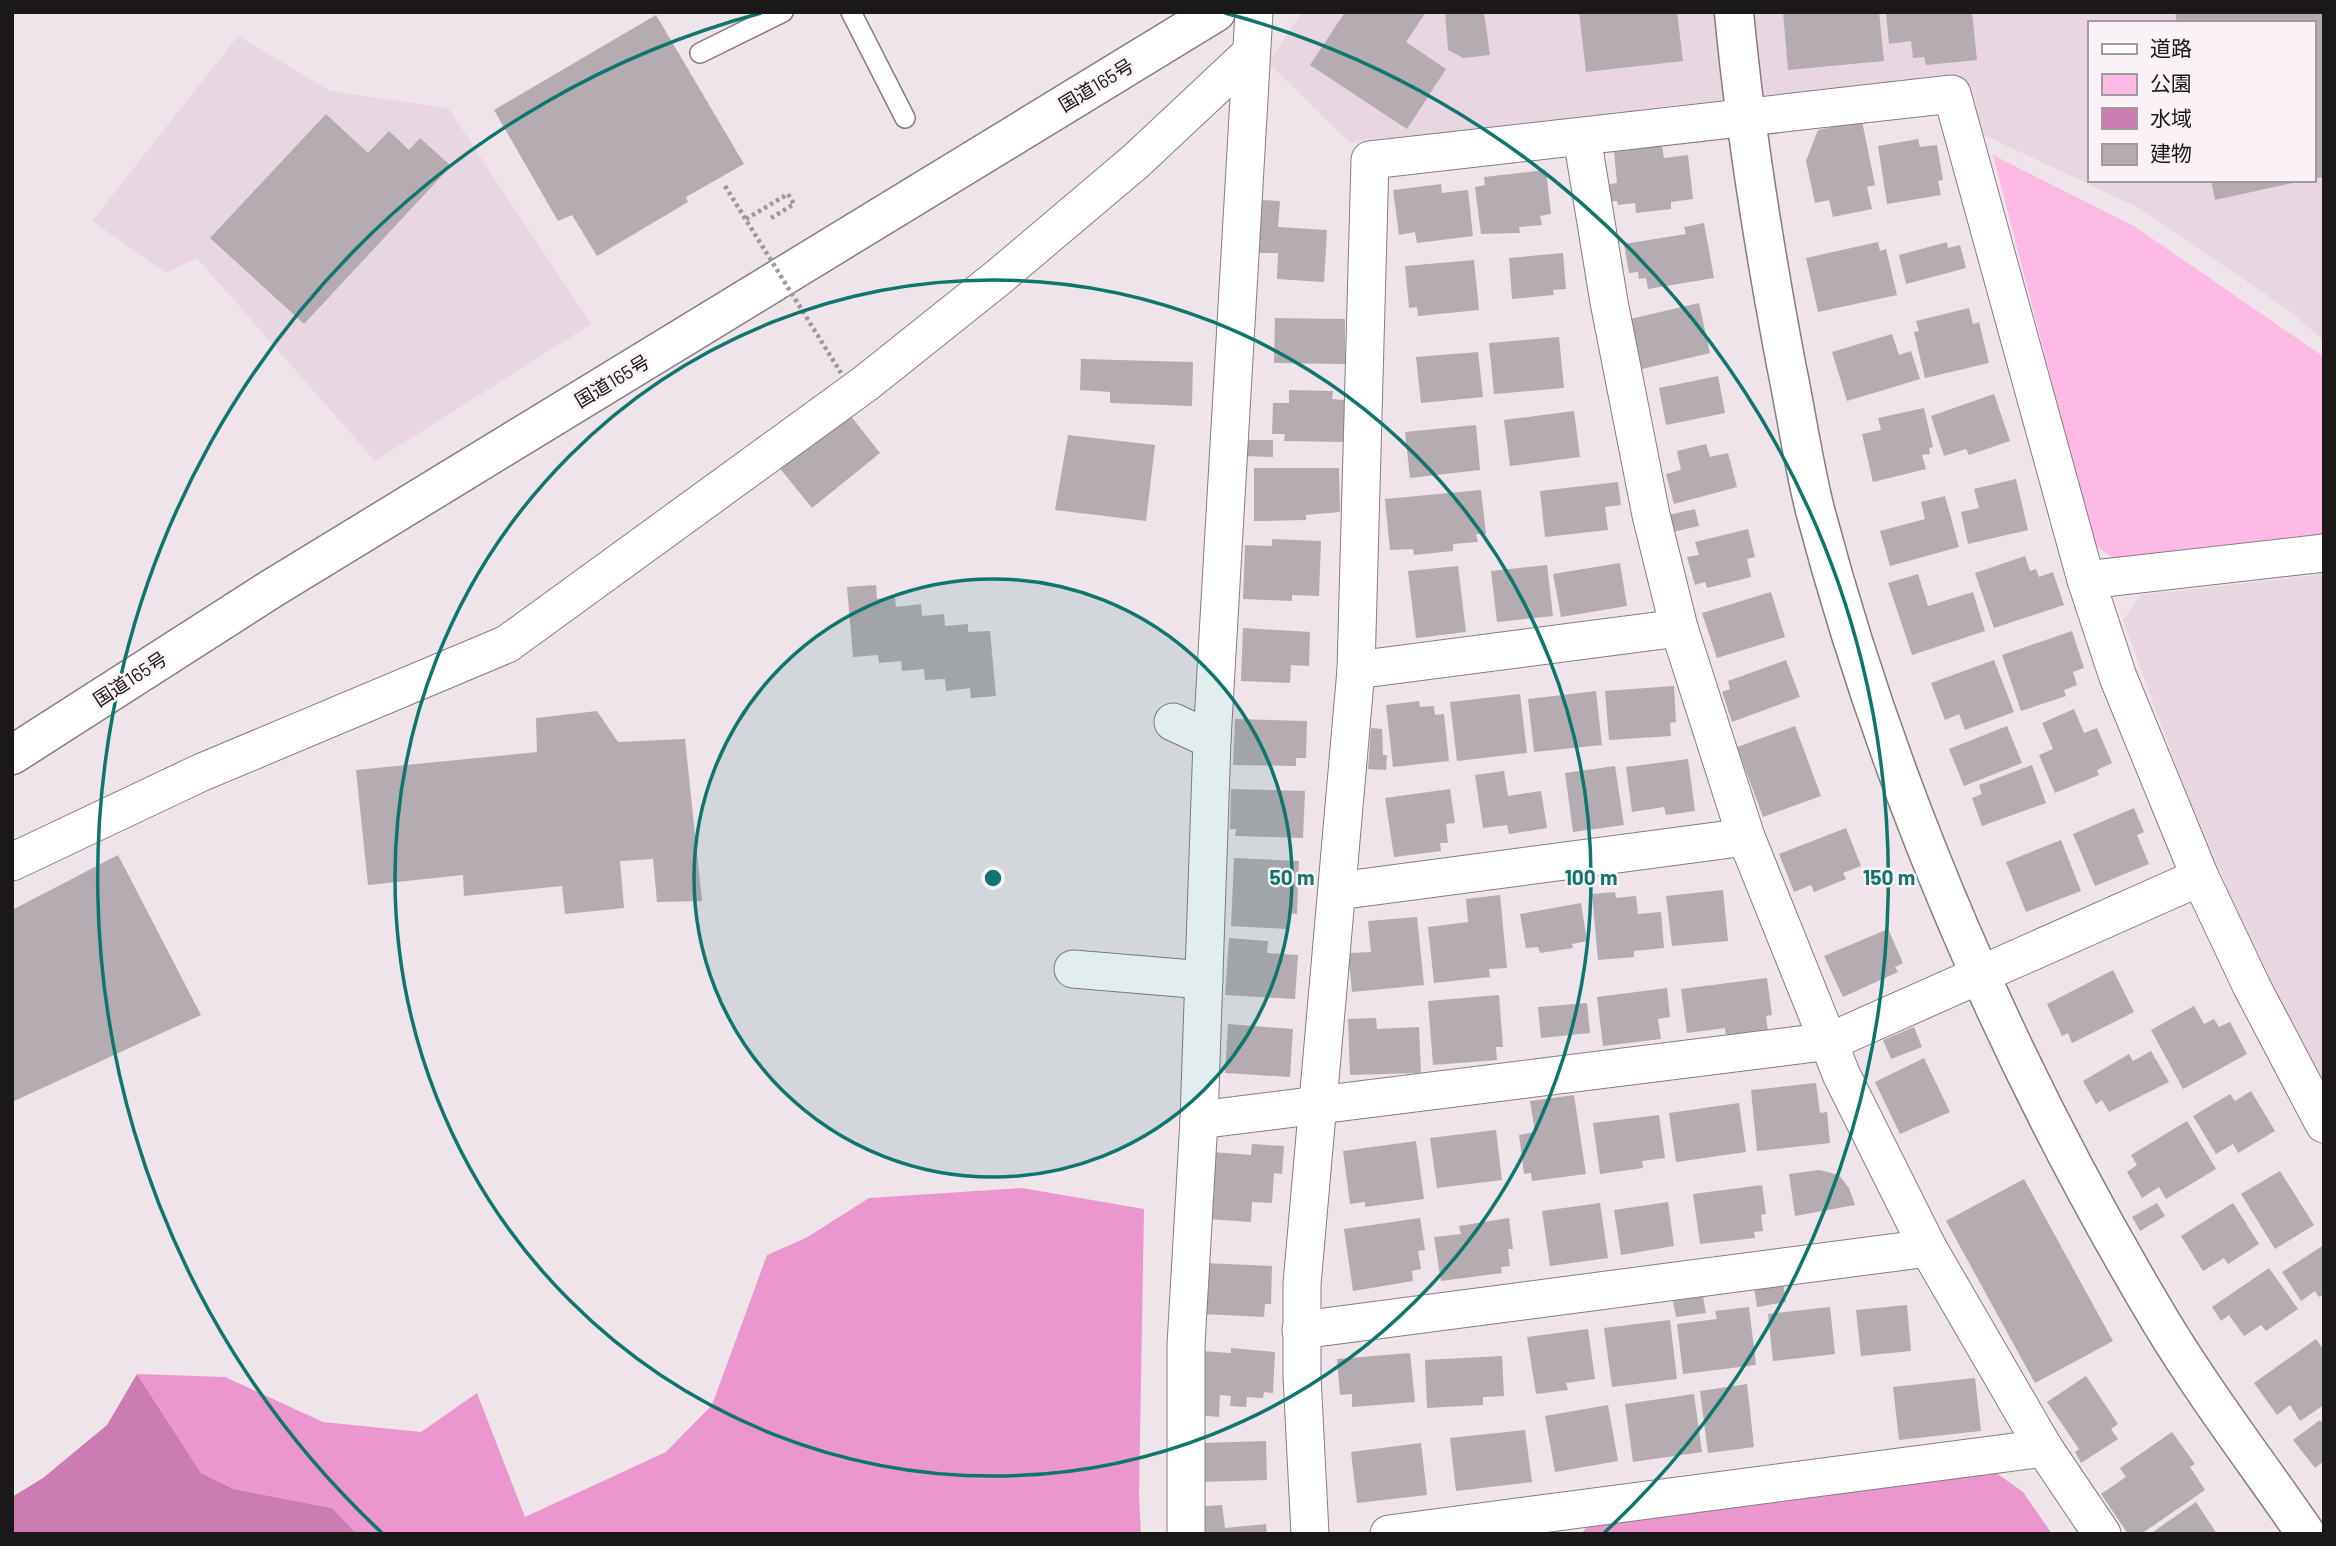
<svg xmlns="http://www.w3.org/2000/svg" width="2336" height="1546" viewBox="0 0 2336 1546" font-family="Barlow,'Noto Sans JP',sans-serif">
<rect width="100%" height="100%" fill="#eee4ea"/>
<!-- built -->
<g fill="#e8d7e1" fill-rule="evenodd">
<path d="M1302 12H2324V341L2290 311 2139 208 1982 134 1962 79 1350 143 1268 63ZM2089 23H2313V180H2089Z"/>
<polygon points="238,36 330,91 448,108 591,324 375,461 197,258 166,273 92,221"/>
<polygon points="2324,574 2324,1086 2259,961 2183,785 2123,620 2141,595"/>
</g>
<!-- green -->
<polygon fill="#feb9e5" points="1993,155 2134,226 2324,357 2324,534 2117,561 2094,544"/>
<!-- forest -->
<g fill="#eb97ce">
<polygon points="1022,1188 1144,1209 1139,1496 1141,1534 357,1534 332,1508 234,1489 201,1473 137,1374 225,1377 323,1422 421,1432 477,1393 525,1517 666,1452 712,1405 767,1255 806,1238 869,1198"/>
<polygon points="1995,1472 2023,1492 2052,1534 1581,1534 1589,1524"/>
</g>
<!-- water -->
<polygon fill="#cd7cb2" points="137,1374 201,1473 234,1489 332,1508 357,1534 12,1534 12,1497 43,1478 107,1425"/>
<!-- building -->
<g fill="#b5acb1">
<polygon points="1345,12 1426,12 1406,42 1446,69 1407,129 1310,65"/>
<polygon points="1445,12 1484,12 1490,55 1463,58 1448,50"/>
<polygon points="1579,12 1677,12 1683,61 1586,72"/>
<polygon points="1783,12 1879,12 1884,61 1788,70"/>
<polygon points="1886,12 1972,12 1977,60 1926,65 1924,57 1913,58 1911,41 1889,44"/>
<polygon points="2175,12 2324,12 2324,177 2313,179 2313,23 2177,23"/>
<polygon points="656,15 744,164 686,197 688,202 597,256 572,215 558,221 494,110"/>
<polygon points="326,114 368,153 389,131 409,150 420,138 451,166 304,324 210,238"/>
<polygon points="1862,121 1875,185 1867,187 1872,209 1833,217 1829,200 1815,203 1806,161 1818,130"/>
<polygon points="1918,139 1920,147 1937,145 1943,180 1938,181 1941,195 1887,204 1878,146"/>
<polygon points="1662,146 1664,158 1688,155 1693,199 1671,202 1671,209 1636,213 1635,203 1618,205 1617,201 1605,202 1604,185 1617,183 1614,152"/>
<polygon points="1546,170 1551,214 1540,216 1542,225 1519,227 1520,233 1481,234 1475,187 1485,185 1484,177"/>
<polygon points="2211,180 2302,180 2302,181 2215,200"/>
<polygon points="1441,184 1442,193 1468,190 1473,236 1417,243 1415,232 1399,235 1393,190"/>
<polygon points="1261,200 1280,201 1278,227 1327,230 1324,282 1277,279 1278,253 1258,253"/>
<polygon points="1704,223 1714,278 1648,289 1646,278 1639,279 1638,272 1629,273 1624,244 1686,234 1684,227"/>
<polygon points="1878,242 1880,251 1886,249 1897,295 1818,312 1806,258"/>
<polygon points="1947,242 1948,248 1960,245 1966,268 1906,284 1899,255"/>
<polygon points="1563,253 1566,289 1553,290 1554,295 1512,299 1509,258"/>
<polygon points="1474,260 1479,310 1418,316 1417,307 1409,308 1405,266"/>
<polygon points="1699,303 1710,353 1642,369 1630,319"/>
<polygon points="1969,308 1973,324 1979,322 1989,363 1925,378 1914,332 1919,331 1916,321"/>
<polygon points="1275,318 1345,319 1345,364 1274,363"/>
<polygon points="1892,334 1899,355 1911,351 1920,379 1847,401 1832,352"/>
<polygon points="1559,337 1564,388 1494,394 1489,343"/>
<polygon points="1478,352 1483,397 1421,403 1416,357"/>
<polygon points="1081,359 1193,362 1192,406 1110,403 1110,392 1080,390"/>
<polygon points="1718,376 1725,413 1666,425 1659,388"/>
<polygon points="1289,390 1333,391 1332,399 1345,400 1344,442 1284,441 1285,434 1272,434 1273,403 1289,403"/>
<polygon points="1994,394 2010,441 1969,455 1966,449 1944,456 1931,416"/>
<polygon points="843,406 880,453 812,508 774,461"/>
<polygon points="1924,408 1933,447 1929,448 1930,454 1922,455 1926,469 1873,482 1862,434 1881,430 1878,418"/>
<polygon points="1574,411 1580,457 1510,466 1504,420"/>
<polygon points="1476,425 1480,470 1410,478 1405,432"/>
<polygon points="1068,435 1155,445 1146,521 1055,510"/>
<polygon points="1245,440 1273,440 1273,457 1245,456"/>
<polygon points="1706,444 1710,457 1728,453 1737,487 1674,504 1666,474 1681,470 1677,451"/>
<polygon points="1254,468 1339,468 1340,512 1306,515 1306,520 1254,521"/>
<polygon points="2016,479 2028,530 1968,544 1961,512 1979,508 1974,489"/>
<polygon points="1618,482 1621,505 1605,507 1608,530 1545,537 1540,491"/>
<polygon points="1481,490 1486,534 1476,534 1478,542 1453,544 1453,551 1414,555 1413,549 1390,550 1385,499"/>
<polygon points="1945,496 1959,547 1890,566 1880,531 1925,519 1921,502"/>
<polygon points="1695,509 1699,526 1673,532 1668,515"/>
<polygon points="1748,529 1755,557 1747,559 1751,577 1707,588 1705,582 1695,585 1687,557 1699,555 1695,542"/>
<polygon points="1272,539 1321,541 1319,596 1292,595 1292,601 1243,599 1245,545 1272,546"/>
<polygon points="2025,556 2030,571 2036,569 2039,577 2053,572 2064,605 1994,628 1975,573"/>
<polygon points="1620,563 1627,606 1561,617 1553,574"/>
<polygon points="1547,565 1553,616 1497,622 1491,571"/>
<polygon points="1458,566 1466,632 1416,638 1408,571"/>
<polygon points="1918,574 1928,606 1973,592 1985,631 1912,655 1888,583"/>
<polygon points="876,585 877,599 895,597 896,607 921,604 922,616 944,614 945,626 968,624 968,632 990,631 996,696 971,698 970,688 946,691 945,679 925,680 924,669 902,671 901,661 879,663 878,655 853,657 847,587"/>
<polygon points="1771,592 1785,637 1717,658 1702,613"/>
<polygon points="1243,628 1310,632 1309,666 1291,665 1290,683 1241,681"/>
<polygon points="2072,631 2084,668 2073,672 2077,685 2064,690 2066,696 2021,711 2002,655"/>
<polygon points="1786,660 1800,697 1732,722 1722,692 1730,689 1728,681"/>
<polygon points="1994,660 2014,712 1965,730 1959,714 1945,720 1931,683"/>
<polygon points="1674,686 1676,722 1670,723 1671,736 1609,740 1605,691"/>
<polygon points="1596,691 1602,745 1534,752 1528,699"/>
<polygon points="1520,694 1527,753 1457,761 1450,702"/>
<polygon points="1419,701 1420,707 1434,706 1435,715 1444,714 1449,761 1393,767 1386,705"/>
<polygon points="2074,709 2084,733 2097,728 2112,763 2097,770 2099,775 2055,793 2039,755 2053,749 2042,723"/>
<polygon points="597,711 618,742 685,739 702,901 657,902 653,859 620,861 624,908 565,914 562,886 464,896 463,875 368,885 356,770 537,752 536,718"/>
<polygon points="1235,719 1307,721 1306,758 1296,758 1296,766 1233,765"/>
<polygon points="1795,726 1821,796 1763,817 1737,747"/>
<polygon points="2007,726 2022,763 1964,786 1949,749"/>
<polygon points="1371,728 1382,729 1383,755 1387,755 1386,770 1368,769"/>
<polygon points="1688,759 1695,811 1666,815 1664,807 1632,812 1626,767"/>
<polygon points="2032,765 2046,803 1982,826 1972,798 1982,794 1979,785"/>
<polygon points="1615,766 1624,825 1573,832 1565,773"/>
<polygon points="1504,771 1508,796 1541,791 1547,828 1509,834 1507,825 1483,828 1475,775"/>
<polygon points="1231,789 1305,791 1303,838 1235,836 1236,829 1230,829"/>
<polygon points="1450,789 1455,823 1446,824 1448,843 1440,843 1441,851 1394,857 1385,798"/>
<polygon points="2134,808 2144,832 2137,835 2149,864 2095,886 2073,834"/>
<polygon points="1846,828 1861,866 1843,873 1846,879 1814,892 1811,885 1794,892 1779,854"/>
<polygon points="2061,840 2081,891 2026,912 2006,862"/>
<polygon points="118,855 201,1015 12,1102 12,910"/>
<polygon points="1234,858 1299,861 1297,914 1288,913 1287,929 1231,926"/>
<polygon points="1723,890 1728,941 1672,946 1666,896"/>
<polygon points="1615,892 1616,898 1636,896 1638,914 1661,912 1664,948 1634,951 1634,957 1598,960 1592,894"/>
<polygon points="1500,895 1507,968 1489,969 1490,977 1434,983 1428,927 1468,922 1466,899"/>
<polygon points="1581,903 1587,941 1572,944 1573,948 1540,953 1538,947 1526,948 1520,914"/>
<polygon points="1417,917 1424,985 1352,992 1348,953 1371,952 1368,921"/>
<polygon points="1888,929 1903,963 1895,967 1898,972 1843,997 1824,956"/>
<polygon points="1229,938 1268,941 1267,953 1298,955 1295,999 1225,995"/>
<polygon points="2113,970 2134,1012 2072,1043 2068,1033 2062,1036 2047,1004"/>
<polygon points="1767,978 1772,1015 1766,1016 1768,1031 1726,1036 1725,1028 1687,1033 1681,989"/>
<polygon points="1667,988 1670,1017 1658,1019 1661,1039 1603,1046 1597,997"/>
<polygon points="1499,995 1503,1047 1496,1047 1497,1060 1433,1065 1428,1001"/>
<polygon points="1587,1003 1590,1033 1541,1038 1538,1007"/>
<polygon points="2194,1006 2204,1024 2214,1019 2219,1027 2230,1022 2247,1054 2183,1089 2151,1030"/>
<polygon points="1376,1018 1377,1029 1419,1027 1421,1073 1350,1075 1348,1019"/>
<polygon points="1228,1024 1293,1029 1290,1077 1225,1073"/>
<polygon points="1914,1027 1922,1047 1891,1059 1883,1040"/>
<polygon points="2151,1051 2169,1082 2109,1112 2102,1100 2096,1104 2083,1081 2129,1054 2133,1061"/>
<polygon points="1924,1058 1950,1112 1900,1134 1875,1082"/>
<polygon points="1816,1083 1820,1113 1827,1112 1830,1143 1757,1151 1751,1090"/>
<polygon points="2251,1091 2275,1131 2238,1153 2233,1144 2216,1154 2193,1116 2230,1094 2235,1101"/>
<polygon points="1574,1095 1586,1174 1532,1181 1531,1173 1524,1174 1519,1135 1535,1132 1530,1101"/>
<polygon points="1739,1103 1746,1152 1676,1162 1669,1113"/>
<polygon points="1659,1115 1665,1158 1642,1161 1643,1168 1600,1174 1593,1123"/>
<polygon points="2187,1121 2216,1169 2166,1199 2159,1187 2142,1198 2127,1172 2137,1165 2131,1155"/>
<polygon points="1496,1130 1502,1180 1437,1188 1430,1138"/>
<polygon points="1416,1141 1424,1199 1365,1207 1365,1202 1350,1204 1343,1151"/>
<polygon points="1252,1144 1284,1146 1282,1174 1274,1173 1272,1203 1252,1202 1251,1222 1208,1219 1213,1152 1251,1155"/>
<polygon points="1819,1170 1839,1175 1849,1188 1855,1205 1795,1216 1789,1174"/>
<polygon points="2280,1171 2314,1225 2275,1249 2241,1194"/>
<polygon points="2024,1179 2113,1341 2035,1383 1946,1221"/>
<polygon points="1762,1185 1766,1214 1761,1215 1763,1231 1754,1232 1755,1238 1700,1244 1693,1194"/>
<polygon points="1668,1202 1674,1246 1621,1255 1614,1210"/>
<polygon points="1600,1203 1608,1258 1550,1266 1542,1211"/>
<polygon points="2157,1203 2165,1216 2140,1231 2132,1217"/>
<polygon points="2233,1203 2259,1244 2228,1264 2224,1258 2203,1271 2181,1236"/>
<polygon points="1420,1218 1425,1250 1418,1251 1421,1269 1412,1271 1413,1281 1353,1291 1344,1229"/>
<polygon points="1509,1218 1513,1249 1508,1249 1510,1266 1501,1267 1502,1273 1441,1281 1434,1237 1461,1234 1459,1226"/>
<polygon points="2324,1245 2324,1294 2319,1297 2315,1291 2301,1301 2282,1272"/>
<polygon points="1204,1263 1272,1266 1271,1304 1265,1304 1264,1317 1201,1314"/>
<polygon points="2269,1268 2298,1309 2266,1331 2261,1325 2244,1336 2229,1315 2221,1321 2212,1307"/>
<polygon points="1782,1276 1786,1302 1757,1307 1753,1281"/>
<polygon points="1701,1286 1706,1313 1676,1317 1671,1291"/>
<polygon points="1907,1305 1911,1351 1861,1356 1856,1310"/>
<polygon points="1749,1307 1756,1365 1683,1374 1677,1324 1717,1319 1715,1311"/>
<polygon points="1830,1307 1835,1354 1773,1361 1768,1314"/>
<polygon points="1670,1320 1677,1379 1612,1387 1604,1328"/>
<polygon points="1588,1329 1595,1379 1566,1383 1568,1390 1536,1394 1527,1337"/>
<polygon points="2316,1339 2324,1350 2324,1405 2300,1421 2290,1405 2277,1415 2254,1383"/>
<polygon points="1231,1348 1275,1352 1273,1393 1264,1392 1263,1398 1247,1397 1246,1407 1230,1406 1231,1396 1220,1395 1219,1417 1197,1415 1201,1351 1231,1353"/>
<polygon points="1410,1353 1415,1402 1352,1407 1352,1394 1340,1395 1337,1359"/>
<polygon points="1502,1356 1504,1396 1483,1397 1483,1405 1427,1408 1425,1360"/>
<polygon points="2086,1376 2118,1424 2111,1429 2118,1439 2081,1463 2075,1452 2079,1449 2047,1402"/>
<polygon points="1975,1378 1981,1431 1899,1440 1893,1387"/>
<polygon points="1747,1384 1754,1447 1708,1453 1700,1391"/>
<polygon points="1694,1394 1702,1452 1633,1462 1625,1404"/>
<polygon points="1608,1405 1618,1461 1555,1472 1545,1416"/>
<polygon points="2320,1420 2324,1425 2324,1461 2315,1468 2293,1440"/>
<polygon points="1525,1430 1532,1482 1456,1491 1450,1438"/>
<polygon points="2172,1432 2195,1464 2190,1467 2205,1490 2141,1534 2128,1534 2101,1494 2126,1477 2120,1468"/>
<polygon points="1266,1441 1267,1480 1198,1482 1197,1449 1204,1449 1204,1443"/>
<polygon points="1421,1443 1427,1495 1357,1503 1351,1452"/>
<polygon points="2196,1502 2217,1534 2150,1534"/>
<polygon points="1222,1505 1225,1528 1266,1524 1267,1534 1199,1534 1196,1507"/>
</g>
<g fill="none" stroke-linecap="round" stroke-linejoin="round">
<!-- service casing -->
<g stroke="#867d82" stroke-width="22">
<g id="service">
<polyline points="851,12 905,118"/>
<polyline points="700,53 783,12"/>
</g>
</g>
<!-- minor casing -->
<g stroke="#867d82" stroke-width="39">
<g id="minor">
<polyline points="1582,137 1609,302 1651,515 1679,628 1746,837 1842,1076 1928,1248 2044,1448 2102,1534"/>
<polyline points="2086,580 2324,553"/>
<polyline points="1356,670 1679,628"/>
<polyline points="1173,722 1212,740"/>
<polyline points="12,862 200,773 507,644 866,383 1000,276 1136,161 1249,55"/>
<polyline points="1338,891 1746,837"/>
<polyline points="1073,969 1204,980"/>
<polyline points="1199,1120 1831,1041 2200,877"/>
<polyline points="1301,1330 1928,1248"/>
<polyline points="1186,1534 1186,1345 1199,1120 1212,740 1254,12"/>
<polyline points="1310,1534 1302,1376 1302,1284 1356,670 1370,160 1952,94 2086,580 2118,677 2200,877 2252,987 2324,1124"/>
<polyline points="1389,1534 2044,1448"/>
</g>
</g>
<!-- tertiary casing -->
<g stroke="#867d82" stroke-width="41">
<path id="tertiary" d="M1734 12C1745 131 1764 247 1786 364 1796 412 1803 462 1815 510 1890 794 2010 1070 2161 1322 2205 1395 2258 1464 2306 1534"/>
</g>
<!-- trunk casing -->
<g stroke="#867d82" stroke-width="41">
<polyline id="trunk" points="12,755 271,589 1216,12"/>
</g>
<!-- path -->
<polyline stroke="#9f989c" stroke-width="4.5" stroke-dasharray="3.5 3.5" stroke-linecap="butt" points="746,219 788,194 794,204 768,220"/>
<!-- service -->
<use href="#service" stroke="#fff" stroke-width="19"/>
<!-- minor -->
<use href="#minor" stroke="#fff" stroke-width="37"/>
<!-- tertiary -->
<use href="#tertiary" stroke="#fff" stroke-width="38"/>
<!-- trunk -->
<use href="#trunk" stroke="#fff" stroke-width="38"/>
<!-- path-bridge -->
<polyline stroke="#9f989c" stroke-width="4.5" stroke-dasharray="3.5 3.5" stroke-linecap="butt" points="725,186 841,373"/>
</g>
<!-- distance rings -->
<circle cx="993" cy="878" r="299" fill="#0f766e" fill-opacity=".12"/>
<g fill="none" stroke="#0f766e" stroke-width="3.5">
<circle cx="993" cy="878" r="299"/>
<circle cx="993" cy="878" r="598"/>
<path d="M382 1533A896 896 0 0 1 761 13M1225 13A896 896 0 0 1 1604 1533"/>
</g>
<g text-anchor="middle" stroke-width="5" stroke-linejoin="round" paint-order="stroke">
<!-- street labels -->
<g font-size="19" fill="#1b181a" stroke="#fbf2f7">
<text transform="translate(1096 85) rotate(-31)" y="7">国道165号</text>
<text transform="translate(612 381) rotate(-31)" y="7">国道165号</text>
<text transform="translate(130 679) rotate(-33)" y="7">国道165号</text>
</g>
</g>
<circle cx="993" cy="878" r="10" fill="#0f766e" stroke="#fbf2f7" stroke-width="3.5"/>
<g font-size="21" text-anchor="middle" font-weight="bold" fill="#0f766e" stroke="#fbf2f7" stroke-width="5" stroke-linejoin="round" paint-order="stroke">
<text x="1292" y="885">50 m</text>
<text x="1591" y="885">100 m</text>
<text x="1889" y="885">150 m</text>
</g>
<!-- border -->
<rect width="2336" height="1546" fill="none" stroke="#1b181a" stroke-width="28"/>
<!-- legend -->
<rect x="2088" y="21" width="228" height="161" fill="#fbf2f7" stroke="#a19b9f" stroke-width="2"/>
<rect x="2102" y="44" width="35" height="10" fill="#ffffff" stroke="#a19b9f" stroke-width="2"/>
<text x="2150" y="56" font-size="21" fill="#1b181a">道路</text>
<rect x="2102" y="74" width="35" height="21" fill="#feb9e5" stroke="#a19b9f" stroke-width="2"/>
<text x="2150" y="91" font-size="21" fill="#1b181a">公園</text>
<rect x="2102" y="108" width="35" height="21" fill="#cd7cb2" stroke="#a19b9f" stroke-width="2"/>
<text x="2150" y="126" font-size="21" fill="#1b181a">水域</text>
<rect x="2102" y="144" width="35" height="21" fill="#b5acb1" stroke="#a19b9f" stroke-width="2"/>
<text x="2150" y="161" font-size="21" fill="#1b181a">建物</text>
</svg>
